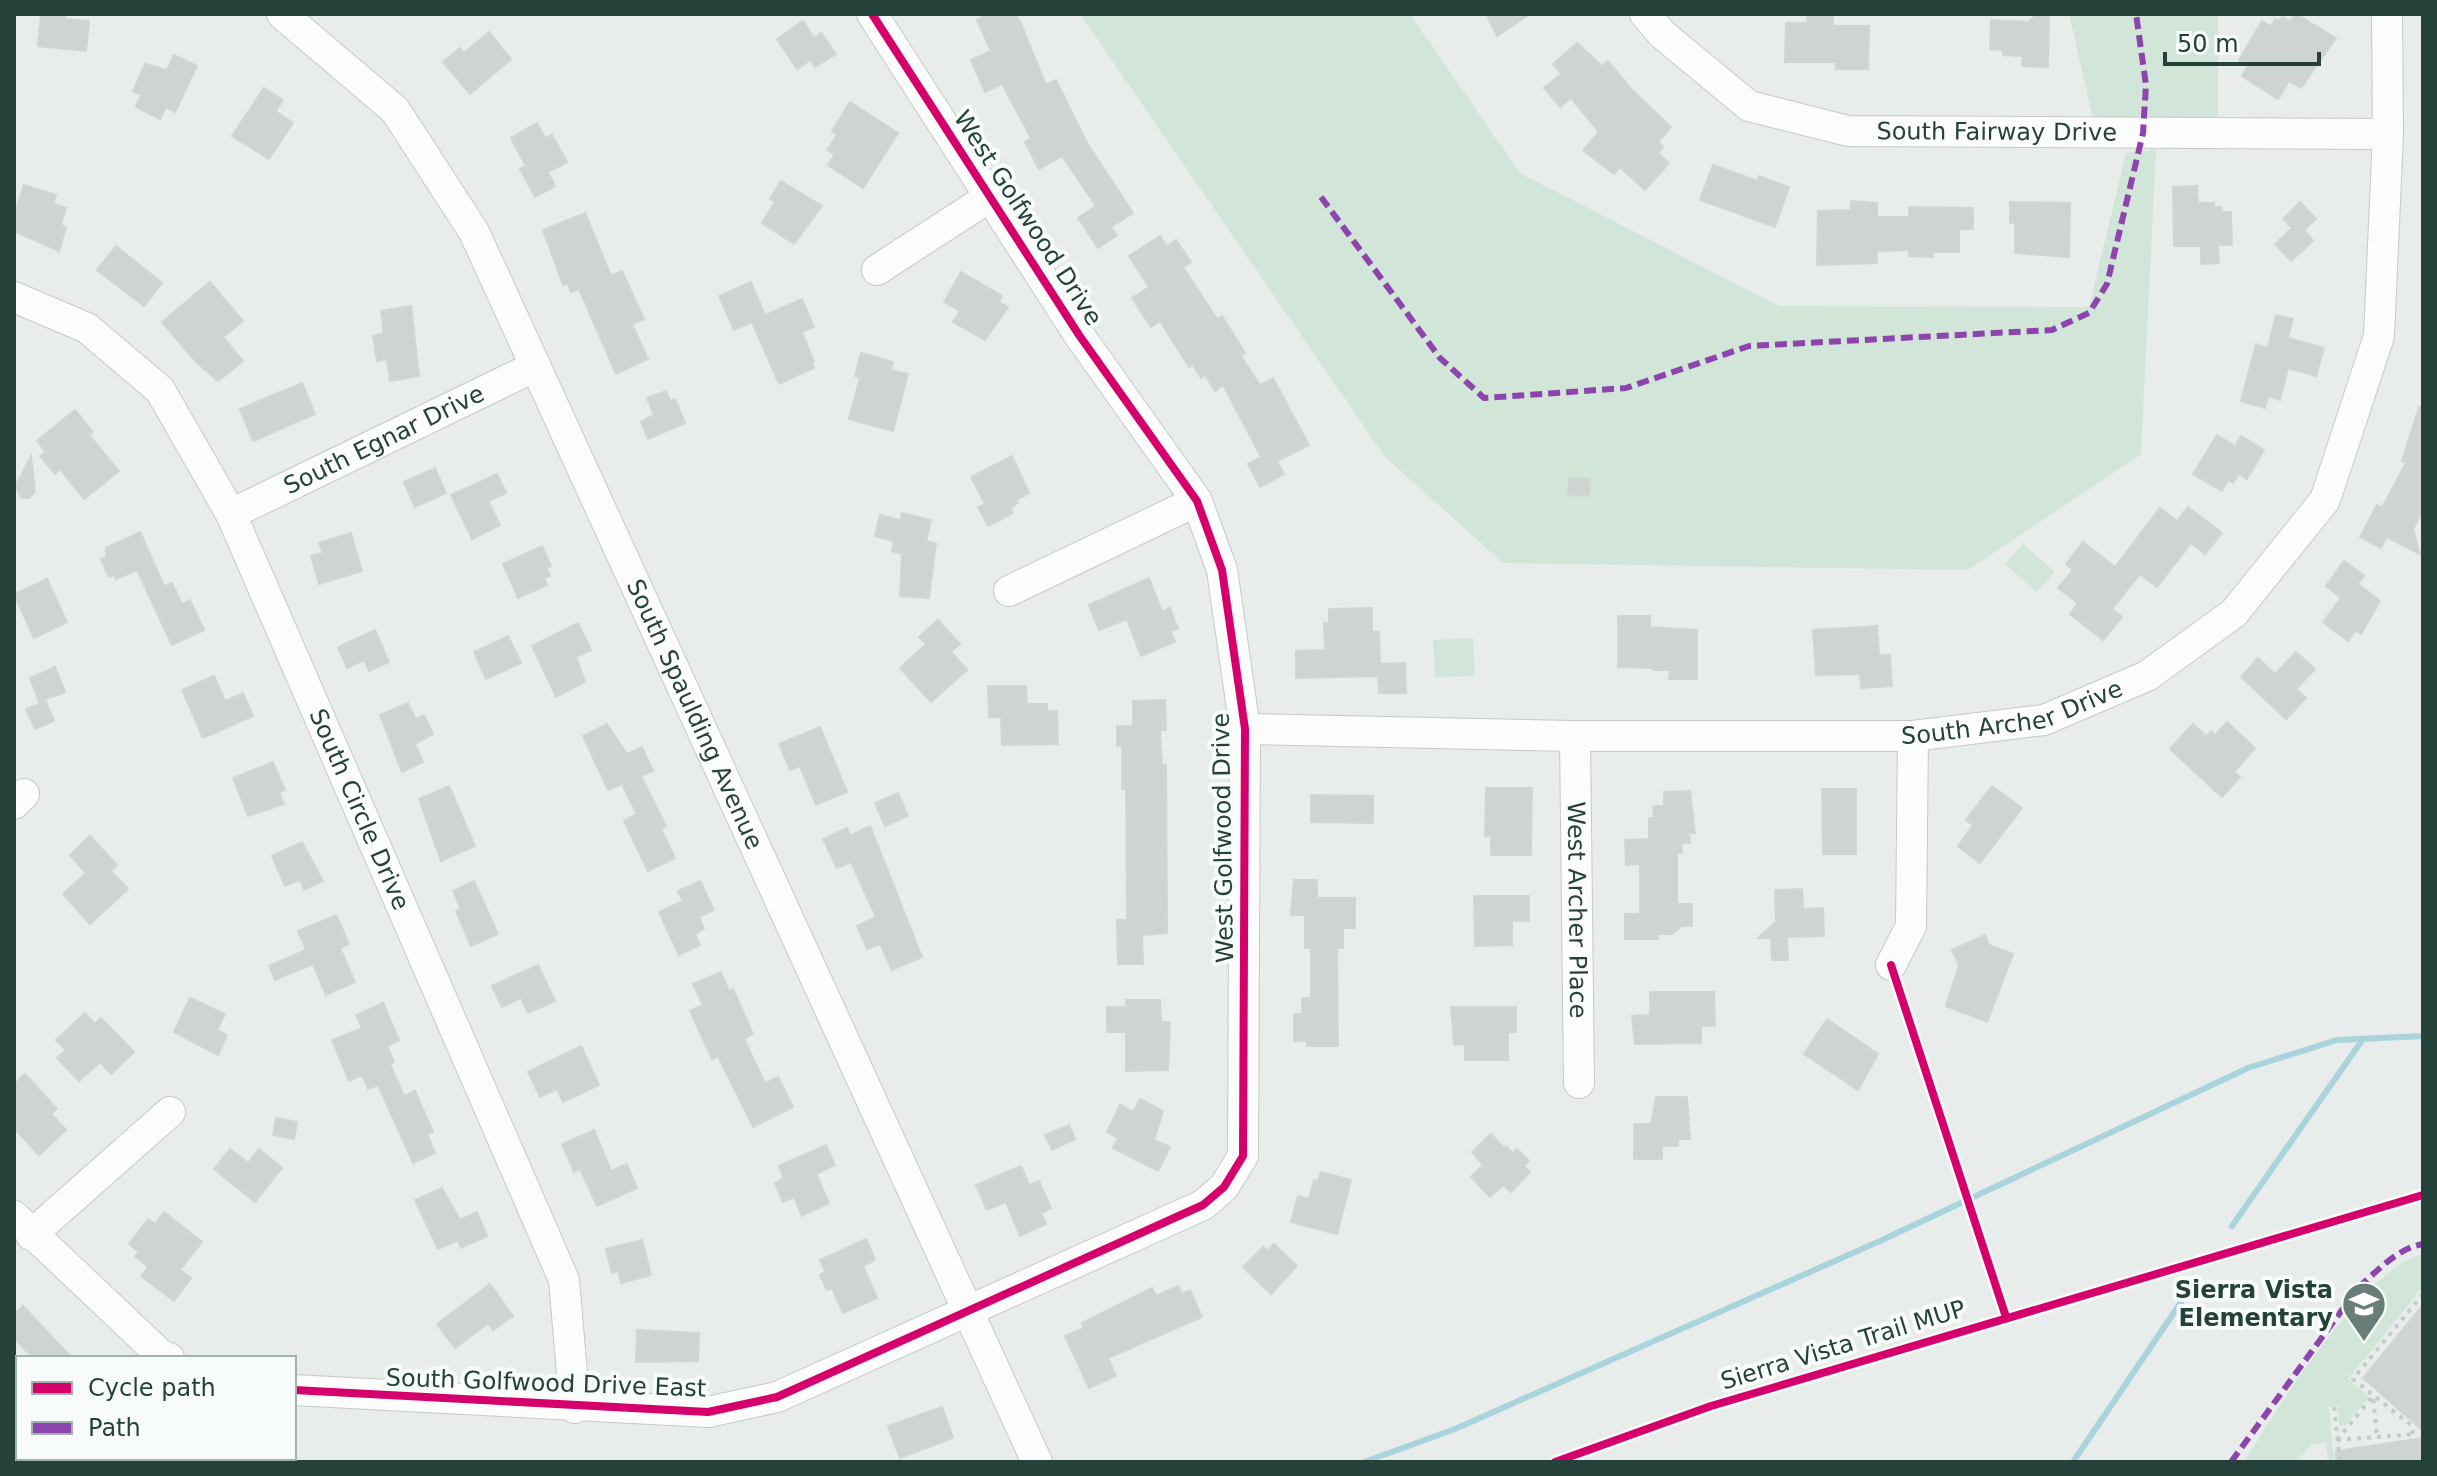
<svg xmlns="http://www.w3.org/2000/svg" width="2437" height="1476" viewBox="0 0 2437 1476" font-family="'DejaVu Sans',sans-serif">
<rect width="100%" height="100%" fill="#e8edeb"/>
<!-- green -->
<g fill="#d1e6d8">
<polygon points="1080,14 1410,14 1520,173 1779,306 2089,307 2126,153 2156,149 2141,454 1968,570 1503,563 1385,457"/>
<polygon points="2069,14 2218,14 2218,120 2094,123"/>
<polygon points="2023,544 2055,572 2037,592 2005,564"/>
<polygon points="1473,638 1475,676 1435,677 1433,640"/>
<path d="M2423 1254V1287L2348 1379 2369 1397 2346 1425 2339 1426 2337 1406 2329 1407 2334 1462H2328L2326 1443 2312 1444 2297 1462H2244C2275 1411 2366 1266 2423 1254Z"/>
</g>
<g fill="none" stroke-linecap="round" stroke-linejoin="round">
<!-- stream -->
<g stroke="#a9d4db" stroke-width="6">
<polyline points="2232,1226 2363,1039"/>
<polyline points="1364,1462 1455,1429 1880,1241 2248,1068 2337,1040 2423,1036"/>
<polyline points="2073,1462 2196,1280"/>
</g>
</g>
<!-- building -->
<g fill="#cfd4d2" stroke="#d1d6d4" stroke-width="2">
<polygon points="41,14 65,14 65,19 89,21 86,51 38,46"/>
<polygon points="989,14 1014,14 1019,19 1046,85 1056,80 1087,143 1133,213 1111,227 1117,235 1098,248 1078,218 1096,206 1062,156 1039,169 1025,142 1031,138 1002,84 985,92 971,60 991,51 977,20"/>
<polygon points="1486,14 1530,14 1497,36"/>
<polygon points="1807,14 1833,14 1833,26 1869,26 1868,69 1836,69 1836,62 1785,62 1786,23 1807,23"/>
<polygon points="2036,14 2049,14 2048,67 2022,66 2023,56 2003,55 2003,50 1990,49 1991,20 2029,22"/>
<polygon points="2296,14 2336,38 2301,88 2289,81 2278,99 2242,76 2248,65 2239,60 2262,21 2271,26 2275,19 2279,21 2282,17 2290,21"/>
<polygon points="803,21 814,38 821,33 836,54 815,67 810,60 797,69 777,39"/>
<polygon points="489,32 511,59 470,94 443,62 460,48 464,53"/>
<polygon points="1577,43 1602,66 1608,61 1632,90 1671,127 1658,142 1663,147 1658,153 1669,163 1645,190 1620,167 1614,174 1583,150 1599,132 1571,98 1560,107 1544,88 1561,74 1553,64"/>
<polygon points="174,55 197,66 175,112 166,107 160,119 136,107 141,95 133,91 145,64 167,70"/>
<polygon points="264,88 283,100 276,111 293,123 269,159 232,136"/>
<polygon points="850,102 898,133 863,188 828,165 835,154 827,150 837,135 832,131"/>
<polygon points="537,123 545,138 552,135 567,162 548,172 555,186 535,197 520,169 526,166 511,138"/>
<polygon points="1713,165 1758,181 1759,176 1789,187 1775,227 1700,200"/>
<polygon points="781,181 822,206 794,244 762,223 775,202 770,199"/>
<polygon points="24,185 56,195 53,203 66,208 61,225 66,227 59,251 14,231 14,215"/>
<polygon points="2197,186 2198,203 2214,203 2214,207 2221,207 2222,212 2231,212 2232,245 2218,245 2219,263 2201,264 2201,246 2174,246 2173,187"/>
<polygon points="1851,201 1877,203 1877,217 1909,217 1909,207 1973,208 1973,229 1959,229 1959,252 1932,252 1933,257 1909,256 1909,250 1877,251 1877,263 1817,265 1818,211 1851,210"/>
<polygon points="2010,202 2070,203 2069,257 2015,253 2015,223 2010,223"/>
<polygon points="2300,202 2316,219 2304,230 2313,241 2291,261 2275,244 2292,228 2283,219"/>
<polygon points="585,213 611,276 622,271 644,319 632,324 648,359 616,374 579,289 571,292 567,283 563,285 543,230"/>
<polygon points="1160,236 1167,246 1176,240 1191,262 1183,267 1217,319 1222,316 1245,353 1241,356 1260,385 1273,378 1309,445 1277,461 1284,474 1260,487 1248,464 1261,457 1223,385 1215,391 1205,375 1201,378 1193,365 1189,367 1160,321 1151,327 1132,298 1149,287 1129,256"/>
<polygon points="116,246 162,283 144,306 97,270"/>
<polygon points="961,272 1002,296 999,302 1008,307 985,340 953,322 960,311 944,302"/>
<polygon points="210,282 243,321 223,337 243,361 218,381 196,362 162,322"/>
<polygon points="751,282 765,315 802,299 814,327 802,332 814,362 812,363 814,368 779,384 752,322 734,330 719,296"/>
<polygon points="411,306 419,376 390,381 387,359 377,361 373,336 384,333 381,311"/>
<polygon points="2276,315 2293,319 2288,338 2324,348 2316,376 2288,368 2280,400 2268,396 2265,408 2241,401 2256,344 2268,348"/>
<polygon points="861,353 893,362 891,370 908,374 893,431 849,419 860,377 855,376"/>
<polygon points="302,383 315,414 253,441 240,409"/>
<polygon points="666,391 670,401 675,399 685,423 648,439 641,422 654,415 647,398"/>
<polygon points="2419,407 2423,407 2423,510 2413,529 2420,554 2387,537 2381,548 2360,537 2377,505 2382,508 2406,463 2402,461"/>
<polygon points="75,410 93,432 89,435 119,471 84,499 60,469 55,474 40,456 46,452 37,441"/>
<polygon points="2217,435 2235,446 2241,436 2264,450 2247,479 2239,474 2233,483 2228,480 2222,491 2193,474"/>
<polygon points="31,456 35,492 29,498 21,498 16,485"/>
<polygon points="1012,456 1029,493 1016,500 1018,503 1010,508 1013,513 988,526 978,507 985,504 971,477"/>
<polygon points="435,468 446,493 415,507 404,482"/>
<polygon points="497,474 506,493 488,501 500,525 472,539 451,495"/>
<polygon points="1569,478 1590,479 1589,496 1568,495"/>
<polygon points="2188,507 2222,533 2205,554 2191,543 2157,587 2140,574 2112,609 2122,617 2103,640 2070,614 2078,603 2058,588 2073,570 2066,564 2083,542 2115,567 2160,508 2177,521"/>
<polygon points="902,513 931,520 926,541 936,543 929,598 900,596 902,554 892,551 894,541 875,536 880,515 900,520"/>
<polygon points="140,532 164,586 172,583 182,604 190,600 204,630 172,645 137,570 116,579 115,575 109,577 101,559 106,557 106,548"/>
<polygon points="351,533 362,571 319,584 311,556 323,553 319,543"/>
<polygon points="542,546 551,566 546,568 550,576 544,578 547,585 518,598 503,564"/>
<polygon points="2344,561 2364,576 2358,584 2380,601 2361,634 2355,631 2348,641 2323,622 2341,598 2326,586"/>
<polygon points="1149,578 1162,612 1170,608 1178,629 1171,631 1175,642 1141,656 1127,619 1099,630 1089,605"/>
<polygon points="47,579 67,622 34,638 14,594"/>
<polygon points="1372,608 1372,632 1379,632 1380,664 1405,663 1406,693 1379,693 1378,676 1296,678 1296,651 1325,650 1324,623 1329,623 1329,609"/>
<polygon points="1618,616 1650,616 1650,627 1697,630 1697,679 1669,679 1670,670 1653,670 1653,668 1618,667"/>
<polygon points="938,620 960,644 951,652 967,670 931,702 900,668 926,644 919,637"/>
<polygon points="578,623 591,650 576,657 585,682 556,697 532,646"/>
<polygon points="1877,626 1879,655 1890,655 1892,686 1861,688 1860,674 1816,675 1813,630"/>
<polygon points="375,630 389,662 369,671 364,660 347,668 338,647"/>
<polygon points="508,636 521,663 486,679 474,652"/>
<polygon points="2296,652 2315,669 2296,689 2306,698 2286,719 2241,677 2258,658 2275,674"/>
<polygon points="55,667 65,692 39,702 30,678"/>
<polygon points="214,676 225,701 243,693 253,716 203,738 182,690"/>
<polygon points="988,686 1026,686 1027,704 1047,704 1047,711 1057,711 1058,744 1002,745 1001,717 989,717"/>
<polygon points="1165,700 1166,730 1160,730 1162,765 1166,765 1167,933 1142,935 1143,964 1118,964 1117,920 1127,920 1126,789 1122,789 1122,746 1117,746 1117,726 1133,726 1133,701"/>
<polygon points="46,701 54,721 35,729 26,709"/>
<polygon points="408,703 416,719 424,715 433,734 415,744 423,762 402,772 380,715"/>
<polygon points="2227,722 2255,748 2234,772 2240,777 2222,797 2170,749 2193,724 2206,736 2211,731 2215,735"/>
<polygon points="607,724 627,754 642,747 653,771 641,776 666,826 661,828 675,858 648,871 624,821 637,814 622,784 608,790 583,736"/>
<polygon points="820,727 847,792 816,805 800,766 790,770 779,744"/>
<polygon points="273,762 285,790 279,792 284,804 248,816 233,778"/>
<polygon points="449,786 475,846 441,861 419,799"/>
<polygon points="1992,786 2022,808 1980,863 1958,846 1973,825 1966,820"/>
<polygon points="1486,788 1532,788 1531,855 1491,855 1491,836 1485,836"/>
<polygon points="1822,789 1856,789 1856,854 1823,854"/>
<polygon points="1690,791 1695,833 1689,833 1690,843 1681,843 1682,853 1677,853 1677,904 1692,904 1692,926 1681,926 1673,934 1658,934 1658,939 1625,939 1625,914 1640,914 1640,864 1626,865 1625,840 1649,839 1649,818 1654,818 1653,806 1664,806 1664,792"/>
<polygon points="898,793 908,816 885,826 875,803"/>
<polygon points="1311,795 1373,796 1373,823 1311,822"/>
<polygon points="870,826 922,957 892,970 880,944 867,949 857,926 876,917 851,862 837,868 823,839 847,828 850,836"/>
<polygon points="90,836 117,865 111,871 128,889 90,924 63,894 86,873 70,855"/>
<polygon points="302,842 323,881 304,890 300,880 285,886 272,856"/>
<polygon points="1294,880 1317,880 1317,898 1355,898 1355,928 1343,928 1343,948 1337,948 1338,1046 1307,1046 1307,1041 1294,1041 1294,1014 1302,1014 1302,998 1311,998 1311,948 1305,948 1305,915 1291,915"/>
<polygon points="474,881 498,934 471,946 456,911 461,909 453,891"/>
<polygon points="700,881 714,910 699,917 704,929 695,934 700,945 679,955 659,912 683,901 678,891"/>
<polygon points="1802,889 1803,909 1823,908 1824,936 1787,937 1788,960 1772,960 1771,938 1758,938 1776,922 1775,890"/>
<polygon points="1474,896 1529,896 1529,921 1512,921 1512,945 1475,946"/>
<polygon points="336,915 349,944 340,948 355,982 326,995 313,964 275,980 269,966 306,950 298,931"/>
<polygon points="1985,935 1989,945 2013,954 1987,1022 1946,1006 1959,965 1952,950"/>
<polygon points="538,965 555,1001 528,1013 521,998 502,1007 492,986"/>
<polygon points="721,972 729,991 733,989 753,1034 744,1039 765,1083 778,1077 793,1107 753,1127 718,1056 712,1059 690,1011 703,1005 693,984"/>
<polygon points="1650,992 1714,992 1715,1026 1701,1026 1701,1043 1635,1044 1632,1016 1650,1015"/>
<polygon points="190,998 225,1014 217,1030 227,1035 218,1055 174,1032"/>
<polygon points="1126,1000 1160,1000 1161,1022 1170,1022 1168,1070 1126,1071 1126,1032 1107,1032 1107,1007 1126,1007"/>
<polygon points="383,1003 399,1040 387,1046 394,1062 390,1064 404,1096 415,1091 433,1132 427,1134 435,1153 413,1163 378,1085 368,1089 362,1075 349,1081 332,1040 362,1028 356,1015"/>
<polygon points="1451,1007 1516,1007 1516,1032 1508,1032 1508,1060 1465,1060 1465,1044 1454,1045"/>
<polygon points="85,1013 95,1024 101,1018 134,1052 111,1074 100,1062 79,1081 57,1058 66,1050 56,1040"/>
<polygon points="1827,1019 1878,1054 1858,1090 1804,1054"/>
<polygon points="581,1046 599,1085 563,1102 557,1089 540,1097 528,1072"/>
<polygon points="25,1074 57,1109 51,1114 66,1130 39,1155 14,1128 14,1084"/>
<polygon points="1656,1097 1687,1097 1690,1139 1678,1139 1678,1146 1662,1146 1662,1159 1634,1159 1634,1124 1651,1124"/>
<polygon points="1140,1099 1163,1111 1154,1140 1170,1147 1158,1171 1113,1148 1118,1138 1107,1132 1120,1105 1133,1112"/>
<polygon points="276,1118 297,1122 294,1139 273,1135"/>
<polygon points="1069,1125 1075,1139 1052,1150 1045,1135"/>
<polygon points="594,1130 611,1171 627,1164 637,1188 597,1206 580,1169 574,1172 562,1144"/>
<polygon points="1491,1134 1505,1149 1506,1146 1513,1153 1517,1149 1529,1161 1524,1166 1530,1172 1511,1192 1503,1185 1490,1197 1471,1177 1483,1165 1472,1152"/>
<polygon points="826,1145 835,1165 816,1174 829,1203 802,1216 794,1197 783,1202 775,1183 784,1178 779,1166"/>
<polygon points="230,1149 248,1163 259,1149 282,1168 255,1202 214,1169"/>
<polygon points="1021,1166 1029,1185 1039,1181 1051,1208 1041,1213 1046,1224 1020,1236 1006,1202 987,1210 976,1185"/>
<polygon points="1321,1172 1351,1180 1337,1234 1291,1222 1298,1196 1309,1199 1314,1180 1318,1181"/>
<polygon points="442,1188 460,1220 477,1212 487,1236 461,1248 458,1240 438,1249 415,1200"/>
<polygon points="164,1212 202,1242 180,1270 191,1278 174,1301 141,1276 148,1267 135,1256 139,1252 129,1244 148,1219 155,1224"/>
<polygon points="866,1239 875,1260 863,1266 877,1298 843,1313 832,1288 827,1290 820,1275 825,1272 820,1260"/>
<polygon points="642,1240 651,1275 621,1283 618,1271 612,1273 606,1249"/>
<polygon points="1274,1244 1297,1266 1271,1294 1243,1267 1263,1247 1267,1251"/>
<polygon points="490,1284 513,1316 493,1330 488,1323 455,1348 437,1324"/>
<polygon points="1178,1286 1182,1294 1190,1290 1202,1317 1108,1358 1116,1376 1089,1388 1065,1336 1084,1328 1082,1323 1152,1288 1156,1296"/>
<polygon points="2423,1305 2423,1431 2363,1378"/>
<polygon points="23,1306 72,1358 33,1358 14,1338 14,1315"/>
<polygon points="637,1330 699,1333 698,1361 636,1362"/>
<polygon points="942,1407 953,1438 900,1458 888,1426"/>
<polygon points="2423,1438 2423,1462 2336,1462 2336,1451"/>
</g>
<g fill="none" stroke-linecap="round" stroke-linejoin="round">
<!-- minor casing -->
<g stroke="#c5cac8" stroke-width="32">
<g id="minor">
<path id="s1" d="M282 14 395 110 474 232 1037 1462"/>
<path id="s2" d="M1645 14 1662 34 1749 106 1848 131 2388 134"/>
<polyline points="877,270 991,196"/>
<path id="s3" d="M14 297 87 328 160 390 231 514 564 1280 575 1408"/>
<path id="s4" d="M231 514 536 366"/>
<polyline points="1009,591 1197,501"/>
<path id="s5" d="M1245 729 1575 736H1913L2044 720 2147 676 2234 613 2325 500 2379 336 2388 134 2387 14"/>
<path id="s6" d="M1575 736 1579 1083"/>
<polyline points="14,804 24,794"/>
<polyline points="1891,965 1911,926 1913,736"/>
<polyline points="14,1216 161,1355 169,1358"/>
<polyline points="31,1235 170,1112"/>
<polyline points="294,1390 708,1412 777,1397 1203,1205 1224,1187 1243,1156 1245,729 1222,570 1197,501 1079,335 872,14"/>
</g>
</g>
<!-- path -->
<g stroke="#c3ccca" stroke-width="4" stroke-dasharray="4 6" stroke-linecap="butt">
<polyline points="2334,1407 2340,1462"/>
<polyline points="2413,1434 2412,1426 2353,1379 2423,1294"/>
<polyline points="2337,1440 2373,1396 2377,1437"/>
<polyline points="2337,1440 2417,1434"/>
</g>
<!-- minor -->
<use href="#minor" stroke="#fcfcfc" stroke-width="30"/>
<!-- quiet -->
<g stroke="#8e44ad" stroke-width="6" stroke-dasharray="12 6" stroke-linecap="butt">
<polyline points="1321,197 1440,358 1484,398 1626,388 1749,346 2052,330 2089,313 2107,284 2143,133 2146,85 2136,14"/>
<path d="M2231 1462 2358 1288C2377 1271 2398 1248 2423 1244"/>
</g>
<!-- cycleway casing -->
<g stroke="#f7fbf9" stroke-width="13">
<g id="cycleway">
<polyline points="1891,965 2006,1317"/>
<polyline points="294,1390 708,1412 777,1397 1203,1205 1224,1187 1243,1156 1245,729 1222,570 1197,501 1079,335 872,14"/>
<polyline points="1555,1462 1711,1406 2423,1195"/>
</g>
</g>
<!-- cycleway -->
<use href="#cycleway" stroke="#d6006c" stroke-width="8"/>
</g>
<!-- icons -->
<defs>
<g id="school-pin" transform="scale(2.3)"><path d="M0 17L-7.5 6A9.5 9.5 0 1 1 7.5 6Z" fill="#697e78" stroke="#f7fbf9"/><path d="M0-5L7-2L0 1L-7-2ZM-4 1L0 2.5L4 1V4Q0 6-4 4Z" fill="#fff"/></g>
</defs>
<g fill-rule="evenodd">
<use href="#school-pin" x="2364" y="1304"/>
</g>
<g text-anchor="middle" stroke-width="8" stroke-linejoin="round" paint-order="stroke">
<!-- street labels -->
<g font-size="24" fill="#24423a" stroke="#f7fbf9">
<text dy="8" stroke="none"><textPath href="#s2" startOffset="390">South Fairway Drive</textPath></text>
<text transform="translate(1028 218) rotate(57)" y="8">West Golfwood Drive</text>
<text dy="8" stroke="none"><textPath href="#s4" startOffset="170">South Egnar Drive</textPath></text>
<text dy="8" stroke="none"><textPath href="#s5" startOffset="770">South Archer Drive</textPath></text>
<text dy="8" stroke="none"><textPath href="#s1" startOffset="824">South Spaulding Avenue</textPath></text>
<text dy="8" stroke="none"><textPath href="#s3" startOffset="640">South Circle Drive</textPath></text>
<text transform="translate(1223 838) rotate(-91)" y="8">West Golfwood Drive</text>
<text dy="8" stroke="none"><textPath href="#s6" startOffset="174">West Archer Place</textPath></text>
<text transform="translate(1843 1345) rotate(-17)" y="8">Sierra Vista Trail MUP</text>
<text transform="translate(546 1383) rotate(2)" y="8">South Golfwood Drive East</text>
</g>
<!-- poi labels -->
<g font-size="24" font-weight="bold" fill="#24423a" stroke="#f7fbf9" text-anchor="end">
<text x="2333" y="1298">Sierra Vista<tspan x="2333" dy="28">Elementary</tspan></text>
</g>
</g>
<!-- border -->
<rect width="2437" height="1476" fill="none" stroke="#24423a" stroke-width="32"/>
<!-- legend -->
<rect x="16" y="1356" width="280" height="104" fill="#f7fbf9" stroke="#a3b1ad" stroke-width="2"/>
<rect x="32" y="1382" width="40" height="12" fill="#d6006c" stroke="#a3b1ad" stroke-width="2"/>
<text x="88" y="1396" font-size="24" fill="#24423a">Cycle path</text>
<rect x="32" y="1422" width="40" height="12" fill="#8e44ad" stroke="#a3b1ad" stroke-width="2"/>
<text x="88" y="1436" font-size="24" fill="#24423a">Path</text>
<!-- scale -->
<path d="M2165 52v12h154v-12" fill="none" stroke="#24423a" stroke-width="4"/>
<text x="2177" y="52" font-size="24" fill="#24423a" stroke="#f7fbf9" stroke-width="6" paint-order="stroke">50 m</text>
</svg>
